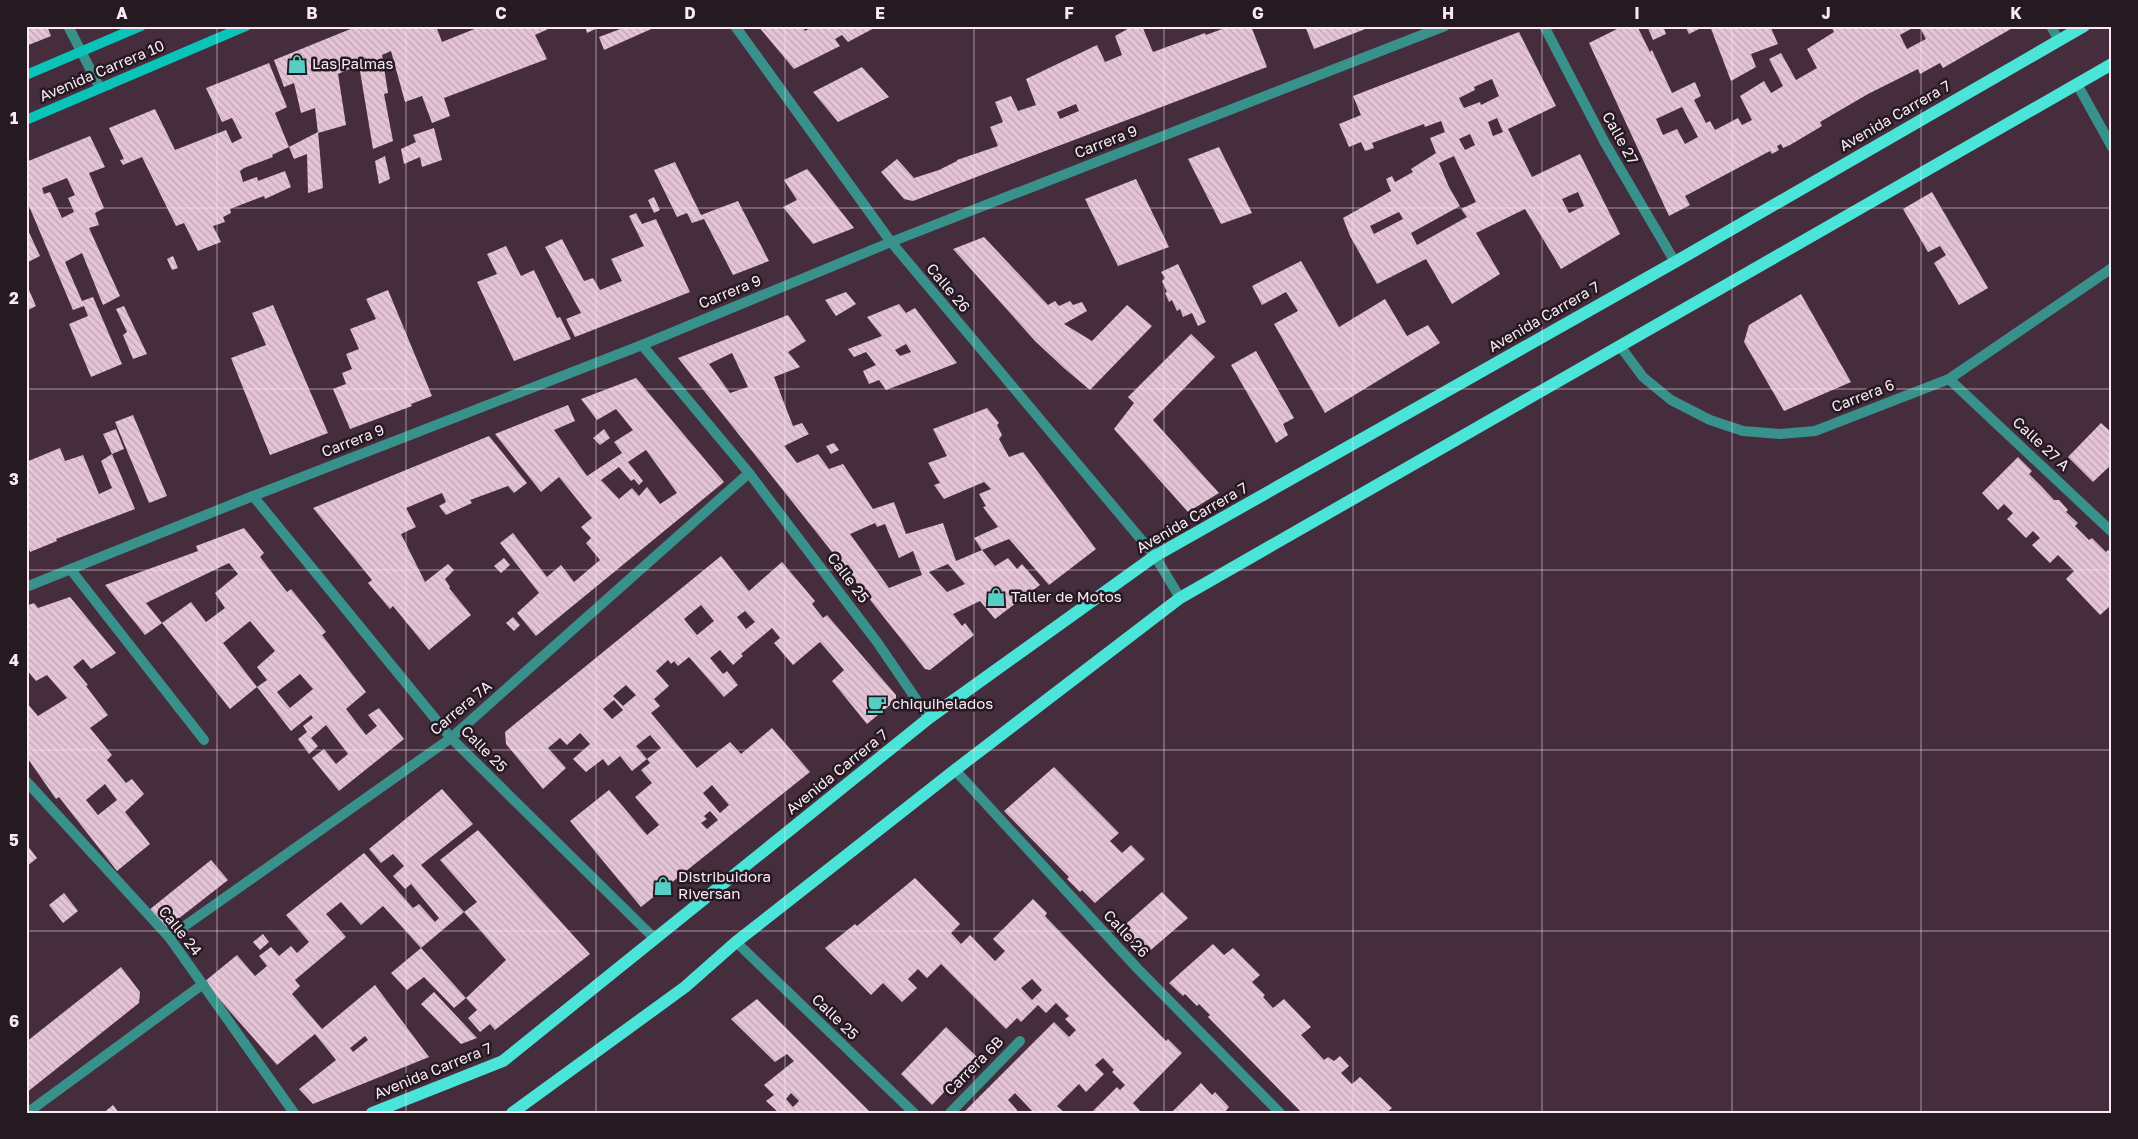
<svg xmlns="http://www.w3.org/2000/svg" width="2138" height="1139" viewBox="0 0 2138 1139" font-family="'Golos Text',sans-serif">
<defs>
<pattern id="building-back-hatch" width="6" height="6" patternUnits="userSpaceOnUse" patternTransform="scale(1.25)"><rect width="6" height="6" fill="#e5c4d8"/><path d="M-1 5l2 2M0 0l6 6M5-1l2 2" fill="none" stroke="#bea4b4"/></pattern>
</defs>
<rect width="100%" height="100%" fill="#462d3d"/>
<!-- building -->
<g fill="url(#building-back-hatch)" fill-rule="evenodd">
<polygon points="26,26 47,26 51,36 26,46"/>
<polygon points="358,26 436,26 442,42 477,28 476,26 555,26 535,35 547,59 444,98 450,116 432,123 422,96 405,102 391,51 382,55 388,93 384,94 393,141 373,149 359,65 338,74 346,125 318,133 315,108 301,113 294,83 284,87 274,60"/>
<polygon points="585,26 602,26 587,33"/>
<polygon points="623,26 658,26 604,50 599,37 623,28"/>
<polygon points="758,26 802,26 805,31 814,26 878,26 848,42 842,35 835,39 840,46 794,69"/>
<path d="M1133 26H1142L1153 52 1205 33 1206 35 1230 26H1251L1267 67 913 201 904 199 881 172 897 159 914 178 939 170 957 161V160L998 146 990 127 1003 122 995 102 1011 96 1018 111 1036 105 1026 79 1097 45 1105 62 1122 55 1115 36ZM1076 104 1079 111 1060 119 1057 112Z"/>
<polygon points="1305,26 1373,26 1314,49"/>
<path d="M1623 26H1637L1650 52 1652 50 1672 93 1695 82 1701 96 1694 100 1706 123 1710 121 1715 130 1738 118 1742 125 1752 120 1740 96 1764 81 1771 93 1783 86 1769 59 1781 53 1796 80 1817 68 1807 49 1834 32 1831 26H1916L1900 35 1907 49 1926 39 1919 26H2016L1943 68 1940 63 1920 74 1918 69 1868 94 1820 122 1822 126 1790 145 1783 148 1781 144 1777 146 1779 150 1772 154 1770 151 1687 195 1685 196 1690 205 1669 216 1589 43ZM1682 107 1698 137 1685 144 1677 129 1663 135 1656 119Z"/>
<polygon points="1647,26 1663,26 1666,34 1653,40"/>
<polygon points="1685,26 1705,26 1689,34"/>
<polygon points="1710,26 1776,26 1771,28 1778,44 1751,54 1756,67 1731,81"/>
<path d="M1519 32 1556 106 1508 129 1532 177 1580 154 1620 234 1561 269 1525 209 1476 233 1500 274 1452 304 1426 259 1377 284 1350 236 1343 218 1391 191 1386 179 1392 176 1395 182 1413 172 1411 169 1436 153 1430 138 1445 132 1441 121 1425 127 1424 124 1372 143 1374 148 1365 151 1361 142 1349 147 1339 124 1361 115 1353 96ZM1492 79 1499 96 1481 105 1480 102 1464 108 1459 98 1475 90 1474 87ZM1497 118 1503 132 1493 136 1488 122ZM1470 134 1475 145 1465 150 1459 139ZM1454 156 1476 202 1461 209 1467 217 1417 245 1411 233 1460 206 1449 187 1439 163ZM1578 192 1584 206 1569 213 1562 199ZM1399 212 1403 219 1374 234 1370 226Z"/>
<polygon points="269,63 287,107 275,113 289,147 318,132 323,188 308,193 307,154 294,159 289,147 272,155 273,157 244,168 240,171 243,182 257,177 258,181 285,171 291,187 265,199 264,196 230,209 231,213 223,217 225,222 213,226 221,242 198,251 184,223 176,226 142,157 123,165 120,160 124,159 109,128 155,109 175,150 226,130 232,143 242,138 232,118 222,122 206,88"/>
<polygon points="862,67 889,97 838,122 813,92"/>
<polygon points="434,128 442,160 422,167 420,157 404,164 401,149 416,142 413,135"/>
<path d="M90 136 105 167 89 173 104 208 95 213 99 225 89 228 120 296 103 305 82 253 65 262 82 301 93 297 122 364 91 377 69 324 88 316 84 306 73 310 26 199V162ZM67 178 75 195 68 198 74 212 62 218 50 192 44 194 42 188Z"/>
<polygon points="1219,147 1252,213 1221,224 1188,159"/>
<polygon points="385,156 390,179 379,184 375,161"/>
<polygon points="675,162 701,215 738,201 769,261 733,275 704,219 692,223 687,213 677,217 654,170"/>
<polygon points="807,169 809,171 854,228 813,244 783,207 797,200 784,180"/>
<polygon points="1136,179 1169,247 1118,266 1085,199"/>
<polygon points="1932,192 1988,288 1959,305 1934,263 1946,255 1940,246 1928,252 1903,209"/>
<polygon points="654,197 660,210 654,213 648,200"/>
<polygon points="636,213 642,224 656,219 690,292 575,337 566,319 581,313 545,247 562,239 584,281 593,278 600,290 622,281 611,259 644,246 629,216"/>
<polygon points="26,226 40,256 26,263"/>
<polygon points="984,237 1048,305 1055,301 1059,306 1070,301 1073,305 1082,302 1087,311 1064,324 1092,341 1127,305 1152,326 1090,390 1065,369 1035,341 953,249"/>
<polygon points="506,246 521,276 534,270 557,318 560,317 571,339 514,361 477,282 497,274 487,254"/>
<polygon points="173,256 178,268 172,270 167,259"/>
<polygon points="1301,261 1339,327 1385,299 1407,336 1428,325 1440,343 1325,413 1274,324 1298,311 1286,292 1262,305 1252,286"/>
<polygon points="1178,264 1206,322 1198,326 1192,313 1183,317 1180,309 1177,311 1172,300 1169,302 1165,293 1167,292 1162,281 1165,278 1161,272"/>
<polygon points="26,283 36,306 26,311"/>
<polygon points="388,290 432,396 411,404 412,406 350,429 333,389 346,384 342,373 352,369 346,354 359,349 350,329 376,319 366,299"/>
<polygon points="846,292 856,304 836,316 825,300"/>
<polygon points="1801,294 1851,382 1784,411 1744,342 1749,325"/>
<path d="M899 304 906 313 915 308 957 363 886 390 879 380 869 384 863 371 876 365 866 352 854 357 848 349 882 336 867 317ZM906 344 911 352 900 356 895 350Z"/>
<polygon points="273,305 328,433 270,455 231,358 266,345 252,313"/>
<polygon points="124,306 147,354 133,359 123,335 127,332 116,309"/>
<path d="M788 315 806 341 788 352 800 367 774 377 793 426 802 423 809 434 784 446 797 463 818 454 829 469 843 464 873 509 894 502 906 534 943 523 956 561 982 550 974 538 998 527 983 507 986 506 979 494 991 489 984 482 944 499 934 485 940 483 928 463 947 456 933 429 987 408 999 423 997 425 1002 435 999 439 1009 457 1023 452 1096 549 1049 585 1009 539 982 550 995 566 1008 558 1017 569 1022 564 1040 585 995 619 980 601 953 614 962 626 965 623 974 635 930 670 925 669 678 358ZM732 353 748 387 730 393 709 364ZM875 523 877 527 885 524 899 558 913 551 922 575 889 588 850 534ZM948 564 965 584 947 592 929 572Z"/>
<polygon points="1191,334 1215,357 1153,420 1219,493 1188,512 1114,429 1134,403 1128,397"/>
<polygon points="1256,351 1294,418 1283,424 1288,435 1276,443 1231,365"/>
<path d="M636 378 724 482 536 636 517 613 539 593 500 543 513 533 547 577 561 565 574 582 600 560 586 543 591 538 581 527 592 518 559 477 541 492 495 434 568 405 575 421 554 430 587 476 622 453 614 442 633 430 616 409 597 420 581 399ZM646 450 677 493 660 504 647 487 639 496 632 488 619 499 601 480 619 467 631 481 634 479 639 485 643 481 628 462Z"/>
<polygon points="133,415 167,496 149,503 115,422"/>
<polygon points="2101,423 2112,433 2112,464 2093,482 2068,457"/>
<polygon points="116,429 124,449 112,454 135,509 56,539 57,541 30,552 26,541 26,462 60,448 65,461 83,455 99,494 112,488 101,461 112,454 103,434"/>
<polygon points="604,429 610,438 600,445 593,438"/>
<polygon points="489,436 527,483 514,493 508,486 470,500 472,503 446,515 439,506 446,502 442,493 406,508 416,527 401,534 425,582 448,564 454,570 445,579 450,587 449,588 471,615 429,650 393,606 390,609 368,583 372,580 313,508"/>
<polygon points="834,443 839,450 831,454 826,446"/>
<polygon points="2018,457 2032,471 2029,474 2041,486 2054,500 2059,500 2068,510 2066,512 2078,523 2075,526 2089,540 2092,538 2106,552 2108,550 2112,553 2112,610 2109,607 2100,615 2066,579 2074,571 2058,555 2050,563 2032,545 2040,538 2033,531 2026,538 2007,519 2013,513 2004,504 1998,510 1982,493"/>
<path d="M244 528 264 553 260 557 287 592 291 589 326 632 322 635 366 692 346 709 366 735 377 726 368 715 379 708 404 739 339 791 312 758 324 749 336 764 348 754 326 725 311 738 318 746 309 754 298 739 307 732 303 726 313 718 311 715 291 731 257 687 267 680 257 667 275 651 250 621 223 643 257 687 230 709 162 623 191 602 206 622 225 608 215 593 238 574 229 563 146 603 162 623 145 635 105 585 198 551 196 546ZM300 674 313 689 290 708 277 692Z"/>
<path d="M721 556 749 591 782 562 815 601 812 604 823 618 827 615 896 695V700L867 724 832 681 844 670 820 642 793 665 774 643 780 638 772 628 741 654 743 656 733 665 720 650 710 658 723 674 727 671 738 685 724 697 689 657 678 666 674 661 671 664 668 660 656 671 669 686 654 699 660 706 651 713 697 768 730 742 741 754 772 728 810 772 641 907 570 821 609 790 647 835 659 825 635 797 652 783 641 770 650 763 647 759 661 748 650 735 636 746 647 759 632 771 620 756 608 766 603 759 586 772 573 759 590 744 580 733 567 745 560 738 548 748 566 768 543 789 506 744 505 732ZM701 605 714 621 697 635 684 619ZM745 611 755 622 746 629 737 617ZM626 685 636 695 623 706 613 696ZM614 700 623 710 612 719 603 709ZM712 785 729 805 720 813 703 793ZM710 811 718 820 707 829 701 823 707 819 704 816Z"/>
<polygon points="504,558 510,565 501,573 494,566"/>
<path d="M70 597 116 653 91 669 83 659 73 667 88 685 86 686 108 715 90 728 112 755 107 760 126 783 132 779 144 794 125 812 150 844 117 871 59 797 56 799 26 756V702L38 716 67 698 47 675 36 681 26 669V606L34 603 38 608ZM105 784 117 800 98 815 86 800Z"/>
<polygon points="513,617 520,625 514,631 506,623"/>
<polygon points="1054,767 1119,833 1110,841 1122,853 1131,845 1145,859 1095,903 1082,890 1080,892 1067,879 1069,877 1004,811"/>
<path d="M442 789 473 824 421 865 464 912 421 948 383 906 361 925 341 902 326 914 346 937 295 980 300 986 292 994 322 1029 375 985 429 1057 313 1104 299 1089 336 1060 315 1034 277 1065 204 982 237 955 255 976 267 966 259 956 271 947 279 956 291 946 297 953 309 942 286 915 364 853 413 908 419 904 435 922 439 918 411 884 405 889 393 876 404 866 393 854 381 863 369 849ZM365 1036 368 1040 353 1052 350 1048Z"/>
<polygon points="478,830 590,954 495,1030 490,1024 480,1032 468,1018 477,1010 466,998 454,1008 424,977 407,990 391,973 421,948 466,998 506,960 464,912 477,902 440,860"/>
<polygon points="26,844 37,858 26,867"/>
<polygon points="211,860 228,880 164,930 149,910"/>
<path d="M915 878 960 924 951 933 961 944 970 935 995 961 1005 951 993 939 1033 899 1047 913 1045 916 1106 980 1166 1041 1168 1039 1182 1053 1133 1103 1142 1113H1091L1117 1087 1120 1090 1125 1085 1112 1072 1114 1070 1103 1058 1095 1065 1104 1074 1086 1092 1079 1084 1057 1106 1065 1113H1034L1015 1093 1008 1100 1017 1110V1113H963L1054 1022 1069 1037 1076 1030 1065 1019 1069 1016 1056 1003 1046 1013 1038 1005 1021 1022 1017 1018 1006 1029 941 964 927 978 918 969 908 979 917 988 902 1002 883 983 871 995 825 948 855 924 857 926ZM1032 979 1042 990 1032 1000 1021 988Z"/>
<polygon points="1162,892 1188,918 1145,955 1133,942 1131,945 1118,931"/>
<polygon points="64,893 78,911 63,923 49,905"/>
<polygon points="263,934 269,942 260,950 253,942"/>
<polygon points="1213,944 1224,955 1233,948 1260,975 1252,982 1265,995 1263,997 1273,1008 1284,999 1311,1027 1301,1035 1324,1060 1328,1057 1334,1061 1340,1056 1349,1066 1341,1073 1352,1084 1360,1077 1392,1108 1386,1113 1302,1113 1208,1017 1210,1015 1199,1004 1197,1006 1185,994 1183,996 1169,983"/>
<polygon points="121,967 140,992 139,1003 26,1093 26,1042"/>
<polygon points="434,992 477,1038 461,1044 421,1004"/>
<path d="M757 999 871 1113H779L766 1101 774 1095 764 1085 794 1061 787 1054 775 1062 731 1019ZM791 1093 799 1101 793 1107 786 1099Z"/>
<polygon points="946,1027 977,1057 932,1105 901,1074"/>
<polygon points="1201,1083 1212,1095 1215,1092 1229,1107 1224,1113 1171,1113"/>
<polygon points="113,1105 119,1113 104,1113 107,1110"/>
</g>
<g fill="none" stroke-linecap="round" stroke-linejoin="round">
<!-- minor -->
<g stroke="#38918a" stroke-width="10">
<polyline points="68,26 100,88"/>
<polyline points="735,26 891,242 1155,556 1180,598"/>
<polyline points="1544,26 1605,143 1675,262"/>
<polyline points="2051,26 2059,41"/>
<polyline points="2077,84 2112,147"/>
<polyline points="642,345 749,473 877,642 929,718"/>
<polyline points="1620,346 1643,377 1671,400 1710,420 1743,431 1780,434 1815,431 1949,379 2112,268"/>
<polyline points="1949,379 2112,532"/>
<polyline points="253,496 451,738 655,939"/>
<polyline points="71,570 204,740"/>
<polyline points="26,587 253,496 642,345 891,242 1445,26"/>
<polyline points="955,770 1137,968 1280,1113"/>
<polyline points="26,781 169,937 294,1113"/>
<polyline points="169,937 451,738 749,473"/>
<polyline points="736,942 914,1113"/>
<polyline points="27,1113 203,984"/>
<polyline points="950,1113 1020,1041"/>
</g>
<!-- secondary -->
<g stroke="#0ac3b9" stroke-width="10">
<polyline points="26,75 141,26"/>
<polyline points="26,120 246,26"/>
</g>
<!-- primary -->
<g stroke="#4be4d9" stroke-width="12">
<polyline points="372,1113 503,1061 929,718 1155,556 1675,262 2084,26"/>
<polyline points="512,1113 685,987 736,942 955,770 1180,598 2112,64"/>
</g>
</g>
<!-- grid -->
<path fill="none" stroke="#fbeaf4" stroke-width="1" stroke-opacity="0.55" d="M217 26V1113M406 26V1113M596 26V1113M785 26V1113M974 26V1113M1164 26V1113M1353 26V1113M1542 26V1113M1732 26V1113M1921 26V1113M26 208H2112M26 389H2112M26 570H2112M26 750H2112M26 931H2112"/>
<!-- icons -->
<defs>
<g id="shop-bare" transform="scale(1.5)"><path d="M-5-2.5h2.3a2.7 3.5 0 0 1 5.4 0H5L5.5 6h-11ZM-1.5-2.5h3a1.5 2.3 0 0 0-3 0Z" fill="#56cec4" stroke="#251a21" stroke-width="2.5" paint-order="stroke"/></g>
<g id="cafe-bare" transform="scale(1.5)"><path d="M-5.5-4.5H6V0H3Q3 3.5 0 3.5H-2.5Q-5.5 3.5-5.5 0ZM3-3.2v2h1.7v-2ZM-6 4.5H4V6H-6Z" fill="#56cec4" stroke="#251a21" stroke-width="2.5" paint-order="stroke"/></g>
</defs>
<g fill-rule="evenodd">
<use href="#shop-bare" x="297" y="64"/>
<use href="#shop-bare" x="996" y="597"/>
<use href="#cafe-bare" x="877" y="704"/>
<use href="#shop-bare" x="663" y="886"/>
</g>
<g text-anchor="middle" stroke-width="5" stroke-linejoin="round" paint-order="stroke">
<!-- poi labels -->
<g font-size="15" fill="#fbeaf4" stroke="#251a21" text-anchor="start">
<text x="312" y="69">Las Palmas</text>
<text x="1011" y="602">Taller de Motos</text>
<text x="892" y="709">chiquihelados</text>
<text x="678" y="882">Distribuidora<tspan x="678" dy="17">Riversan</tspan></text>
</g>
<!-- street labels -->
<g font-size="15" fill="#fbeaf4" stroke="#251a21">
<text transform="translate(102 71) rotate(-23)" y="5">Avenida Carrera 10</text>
<text transform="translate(1895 116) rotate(-30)" y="5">Avenida Carrera 7</text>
<text transform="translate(1620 138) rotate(61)" y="5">Calle 27</text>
<text transform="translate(1106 142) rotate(-21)" y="5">Carrera 9</text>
<text transform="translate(948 288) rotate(50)" y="5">Calle 26</text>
<text transform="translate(730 292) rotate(-22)" y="5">Carrera 9</text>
<text transform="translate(1544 317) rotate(-30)" y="5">Avenida Carrera 7</text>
<text transform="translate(1863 396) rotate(-21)" y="5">Carrera 6</text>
<text transform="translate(353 441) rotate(-21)" y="5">Carrera 9</text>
<text transform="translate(2041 444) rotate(43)" y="5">Calle 27 A</text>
<text transform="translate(1192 518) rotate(-30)" y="5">Avenida Carrera 7</text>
<text transform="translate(848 578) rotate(53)" y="5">Calle 25</text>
<text transform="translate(461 708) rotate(-40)" y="5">Carrera 7A</text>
<text transform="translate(484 749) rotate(45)" y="5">Calle 25</text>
<text transform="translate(837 772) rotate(-39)" y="5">Avenida Carrera 7</text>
<text transform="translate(180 931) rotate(51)" y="5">Calle 24</text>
<text transform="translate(1126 934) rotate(47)" y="5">Calle 26</text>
<text transform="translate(835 1017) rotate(44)" y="5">Calle 25</text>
<text transform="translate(974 1066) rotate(-45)" y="5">Carrera 6B</text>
<text transform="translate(433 1071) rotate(-22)" y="5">Avenida Carrera 7</text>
</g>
</g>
<!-- border -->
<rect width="2138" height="1139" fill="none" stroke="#251a21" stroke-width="55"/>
<rect x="28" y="28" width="2082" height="1084" fill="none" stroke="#fbeaf4" stroke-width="2"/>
<g font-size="16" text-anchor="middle" font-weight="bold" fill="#fbeaf4">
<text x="122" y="19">A</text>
<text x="312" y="19">B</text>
<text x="501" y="19">C</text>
<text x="690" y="19">D</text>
<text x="880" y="19">E</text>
<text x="1069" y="19">F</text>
<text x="1258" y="19">G</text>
<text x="1448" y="19">H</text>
<text x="1637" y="19">I</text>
<text x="1826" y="19">J</text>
<text x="2016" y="19">K</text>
<text x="14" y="124">1</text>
<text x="14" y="304">2</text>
<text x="14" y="485">3</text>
<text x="14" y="666">4</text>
<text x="14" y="846">5</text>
<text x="14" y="1027">6</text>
</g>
</svg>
